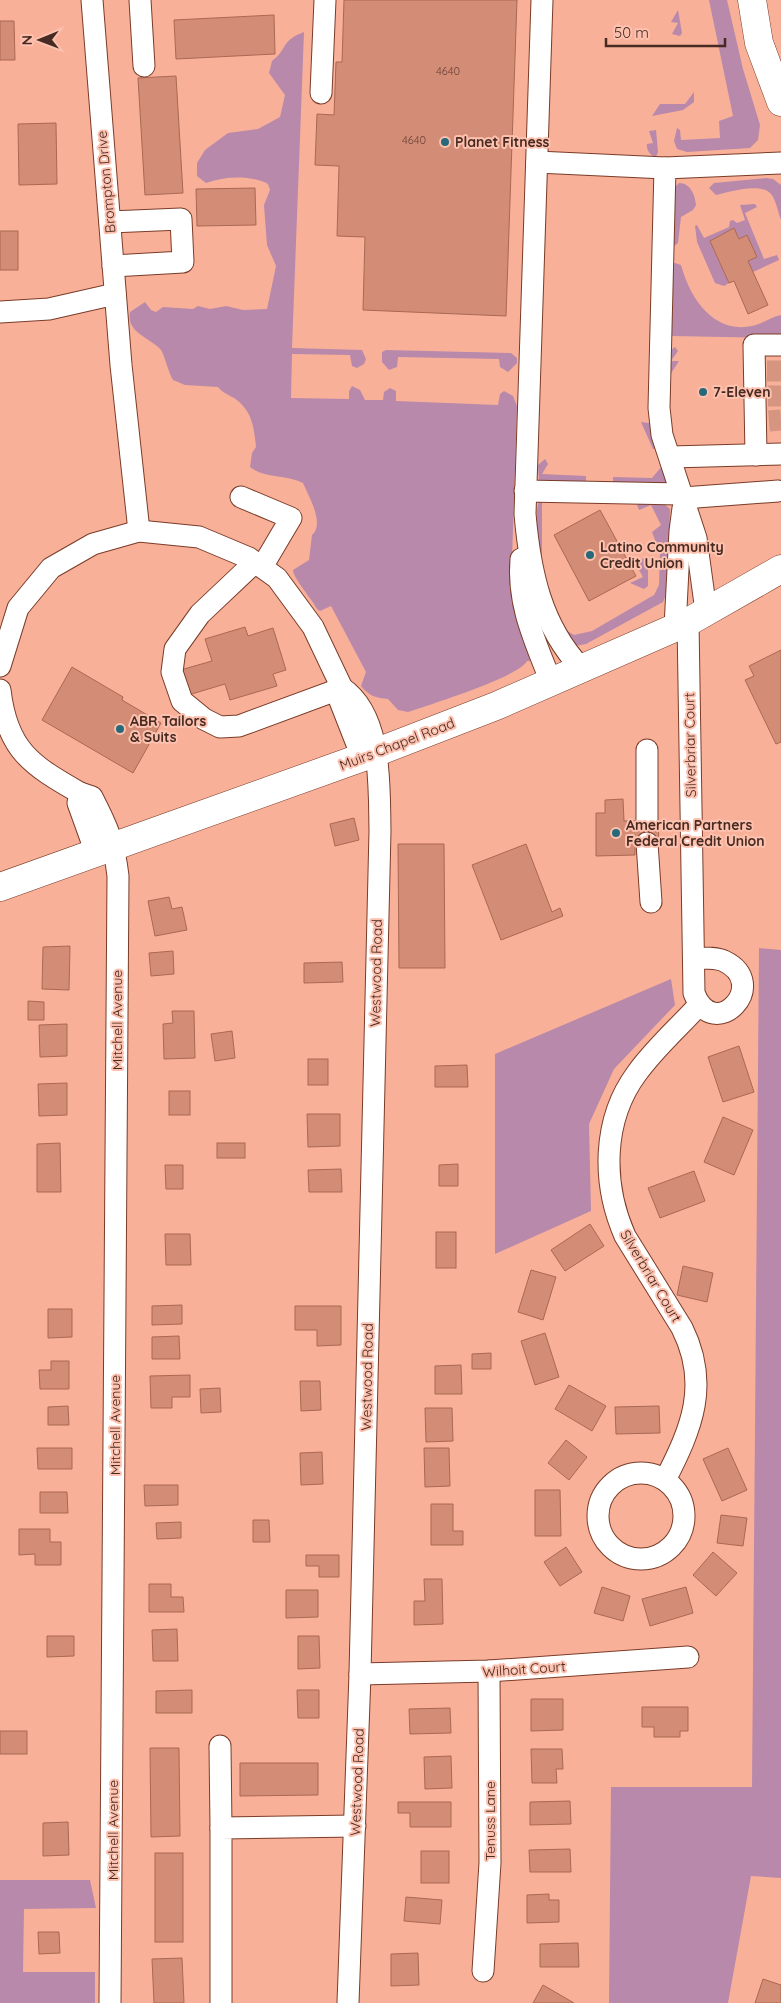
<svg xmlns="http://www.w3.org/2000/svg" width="781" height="2003" viewBox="0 0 781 2003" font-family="Quicksand,sans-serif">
<rect width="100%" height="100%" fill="#f9b099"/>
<!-- green -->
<g fill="#b889aa">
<polygon points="709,0 727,0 743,69 760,125 758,140 750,148 687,152 677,149 674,141 677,128 680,130 681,140 720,138 719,121 733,116"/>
<polygon points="678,10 682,33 680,36 672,34 678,23 671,22"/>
<path d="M304 32 292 348 362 350 366 359 364 364 357 368 352 366 350 355 292 354 291 398 349 399V391L352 386 360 390 365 400H383L384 392 390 388 396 391V401L498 405 500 394 504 391 513 396 517 406 512 559 530 661H527C519 677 428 705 408 712L398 710 388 699C376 698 369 696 361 686L366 672 331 606 320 611 317 609C312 599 293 578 293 570L309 560 312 535C325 524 309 497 303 483 286 474 265 479 250 467L252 453 256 447C254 427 252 410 234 398 227 394 223 393 218 387L185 385 173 380C168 372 165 356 161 350 150 337 126 333 130 312L145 302 151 310 156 312 163 307 193 309 198 306 210 309 226 306 243 310 267 309 276 266 267 245 264 205 270 190 268 184C251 175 225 176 206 183L197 176V163L205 150 228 133 258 129 280 117 285 95 269 73 272 61C288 49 280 41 304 32Z"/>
<polygon points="694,92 694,102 683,110 652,116 660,104 685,104"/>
<path d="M656 130 658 152 656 157C650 156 646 149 647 144L653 143 649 131Z"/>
<path d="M766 178 773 179 781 185V220C778 212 776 200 771 194 761 182 728 192 716 195L709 188 714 183Z"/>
<path d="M679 183C690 183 695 194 696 205L693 210 681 217 678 243 674 246 673 189Z"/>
<polygon points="755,204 757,207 745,213 764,259 777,255 779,260 753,272 748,261 757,257 747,235 739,239 734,228 710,241 729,283 724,286 715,283 697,242 695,226 697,225 704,238 729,227 730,221 733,220 737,223 745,220 740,205"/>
<path d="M675 263 681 265C690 298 713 334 752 326 762 324 771 317 781 315V338L671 336 672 264Z"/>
<polygon points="675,347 678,351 671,361 679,361 670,375 668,352"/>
<polygon points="386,350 511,353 517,358 517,363 508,372 500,367 499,359 398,357 397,367 389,370 382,362 382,352"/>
<polygon points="641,422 649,423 656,449 653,449"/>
<polygon points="545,459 548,464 542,474 586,476 586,484 539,482 538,465"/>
<polygon points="662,466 669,481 666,484 613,485 613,477 652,478"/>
<polygon points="539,500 542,501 542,559 544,581 553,607 564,629 574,635 592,631 654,595 659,585 660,553 652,532 661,525 651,505 639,510 637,505 640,503 664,504 670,509 667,592 663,602 586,644 575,646 563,637 557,628 540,587 536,553 537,510"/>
<polygon points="644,558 648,560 648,586 644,589 630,583 643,577 635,563"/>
<polygon points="759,948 781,950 781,1878 751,1876 728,2003 609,2003 611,1787 752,1787"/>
<polygon points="671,979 675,1005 614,1069 589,1124 591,1211 495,1254 495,1054"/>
<polygon points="0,1880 90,1880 96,1908 24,1909 23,1972 95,1972 95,2003 0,2003"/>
</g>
<!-- building -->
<g fill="#d38c76" stroke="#ab6853">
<polygon points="344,0 517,0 506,316 363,310 365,237 337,236 339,166 315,165 317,114 334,115 336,62 342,62"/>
<polygon points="274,15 275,54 176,59 174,20"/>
<polygon points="0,21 14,21 15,60 0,60"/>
<polygon points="176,76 183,193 145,195 138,78"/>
<polygon points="56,123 57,184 19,185 18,124"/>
<polygon points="255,188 256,225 197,226 196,189"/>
<polygon points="734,228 739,239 747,235 757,257 748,261 768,305 748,314 734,281 729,283 710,241"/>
<rect x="0" y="231" width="18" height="39"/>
<polygon points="600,510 636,576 589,601 554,535"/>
<polygon points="245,627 248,636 273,628 286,670 273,674 277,686 230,700 225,684 185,696 177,671 212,661 205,639"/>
<polygon points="781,650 781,742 776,744 745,680 754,676 749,666"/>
<polygon points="72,667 123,697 122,700 161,723 133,773 42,720"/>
<polygon points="623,799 624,821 658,820 659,843 635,843 635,855 596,856 596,813 605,813 605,800"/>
<polygon points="354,818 359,840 335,846 330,824"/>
<polygon points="398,844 444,844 445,968 399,968"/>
<polygon points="526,844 552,912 560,908 563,916 501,940 472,865"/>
<polygon points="169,897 172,909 182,907 187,930 155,936 148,901"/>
<polygon points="70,946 69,990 42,989 43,947"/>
<polygon points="173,951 174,974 151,976 149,953"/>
<polygon points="342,962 343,982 304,983 304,963"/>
<polygon points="28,1001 44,1002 44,1020 28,1020"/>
<polygon points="172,1011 194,1011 195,1058 164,1059 163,1024 173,1023"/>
<polygon points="67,1024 67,1056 40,1057 39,1025"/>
<polygon points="232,1031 235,1058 215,1061 211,1034"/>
<polygon points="739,1046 754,1092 723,1102 708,1057"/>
<rect x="308" y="1059" width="20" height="26"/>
<polygon points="467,1065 468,1087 435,1087 435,1066"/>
<polygon points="67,1083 67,1115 39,1116 38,1084"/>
<rect x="169" y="1091" width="21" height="24"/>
<polygon points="307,1114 340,1114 340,1146 308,1147"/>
<polygon points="723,1117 753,1130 734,1175 704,1162"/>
<polygon points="60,1143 61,1192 37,1192 37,1144"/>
<rect x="217" y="1143" width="28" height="15"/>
<polygon points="458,1164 458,1186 439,1186 439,1165"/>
<polygon points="165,1165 183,1165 183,1189 166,1189"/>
<polygon points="341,1169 342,1192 309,1192 308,1170"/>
<polygon points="694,1171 705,1201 660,1218 648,1188"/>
<polygon points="590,1224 604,1246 565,1271 551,1250"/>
<rect x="436" y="1232" width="20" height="36"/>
<polygon points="165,1234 190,1234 191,1265 166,1265"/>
<polygon points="683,1266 713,1273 707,1302 677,1295"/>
<polygon points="531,1270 556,1277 543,1320 518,1312"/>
<polygon points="182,1305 182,1324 152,1325 152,1306"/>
<polygon points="295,1306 341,1306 341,1345 317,1346 317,1330 295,1330"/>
<polygon points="48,1309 72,1309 72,1337 48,1338"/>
<polygon points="545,1333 559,1377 535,1385 521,1341"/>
<polygon points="179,1336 180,1359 152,1359 152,1337"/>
<polygon points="491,1353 491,1369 472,1369 472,1354"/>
<polygon points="51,1361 69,1361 69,1389 40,1389 39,1370 51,1370"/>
<polygon points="461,1365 462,1394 435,1394 435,1366"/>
<polygon points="190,1375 190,1397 172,1397 172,1408 151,1408 150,1376"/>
<polygon points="300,1381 320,1381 321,1410 301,1411"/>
<polygon points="569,1385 606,1406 592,1431 555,1409"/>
<polygon points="220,1388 221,1412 201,1413 200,1389"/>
<polygon points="68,1406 69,1425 48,1425 48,1407"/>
<polygon points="659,1406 660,1433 616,1434 615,1407"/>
<polygon points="425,1408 452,1408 453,1441 426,1442"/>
<polygon points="566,1440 587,1457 569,1480 548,1463"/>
<polygon points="37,1448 72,1448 72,1469 38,1469"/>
<polygon points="424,1448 449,1448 450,1486 425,1487"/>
<polygon points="728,1448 747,1490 722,1501 703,1459"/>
<polygon points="322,1452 323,1484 301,1485 300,1453"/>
<polygon points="144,1485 178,1485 178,1505 145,1506"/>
<polygon points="535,1490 560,1490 561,1536 535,1536"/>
<polygon points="40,1492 67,1492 68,1513 40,1513"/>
<polygon points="431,1504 453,1504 453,1531 463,1531 463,1545 431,1545"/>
<polygon points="721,1515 747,1518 743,1546 717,1543"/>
<polygon points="253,1520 269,1520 270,1542 253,1542"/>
<polygon points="181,1522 181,1538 157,1539 156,1523"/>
<polygon points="19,1529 50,1529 50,1542 61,1542 61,1565 35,1565 35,1554 19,1555"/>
<polygon points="566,1547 582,1572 560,1586 544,1562"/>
<polygon points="713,1552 737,1573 716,1596 693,1575"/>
<polygon points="306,1555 339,1555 339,1577 319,1577 319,1566 306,1566"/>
<polygon points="424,1579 442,1579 443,1624 414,1625 414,1601 425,1601"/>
<polygon points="149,1584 171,1584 171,1597 183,1597 184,1612 149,1612"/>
<polygon points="602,1587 630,1596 623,1621 594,1613"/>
<polygon points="686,1587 693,1613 650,1626 642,1599"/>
<polygon points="286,1590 318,1590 318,1617 286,1618"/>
<polygon points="177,1629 178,1661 153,1661 152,1630"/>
<polygon points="47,1636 74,1636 74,1656 47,1657"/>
<polygon points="298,1636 319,1636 320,1668 298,1669"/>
<polygon points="192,1690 192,1713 156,1713 156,1691"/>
<polygon points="297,1690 319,1690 319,1718 298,1718"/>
<polygon points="531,1699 563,1699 563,1730 531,1731"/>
<polygon points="642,1707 688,1707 688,1731 680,1731 680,1737 654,1737 654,1727 642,1727"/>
<polygon points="450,1708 451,1733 410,1734 409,1709"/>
<rect x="0" y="1731" width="27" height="23"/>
<polygon points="150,1748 179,1748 180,1836 151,1837"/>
<polygon points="531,1749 562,1749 563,1769 556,1769 557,1783 532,1783"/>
<polygon points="451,1756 452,1788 425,1789 424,1757"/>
<polygon points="240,1763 318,1763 318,1795 240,1796"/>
<polygon points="570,1801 571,1824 530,1825 530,1802"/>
<polygon points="398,1802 451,1802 451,1827 410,1827 410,1813 398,1813"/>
<polygon points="68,1822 69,1855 43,1856 43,1823"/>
<polygon points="570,1849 571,1872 530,1872 529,1850"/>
<rect x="421" y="1851" width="28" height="32"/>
<rect x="155" y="1853" width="28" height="89"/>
<polygon points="549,1894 549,1900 559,1900 559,1922 527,1923 527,1895"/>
<polygon points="406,1897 442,1900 440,1924 404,1921"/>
<polygon points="38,1932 59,1932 60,1953 39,1954"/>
<polygon points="578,1943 579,1967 540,1967 540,1944"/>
<polygon points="418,1953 419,1985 391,1986 391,1954"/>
<polygon points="182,1958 184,2003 154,2003 152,1959"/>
<polygon points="763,1979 781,1985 781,2003 755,2003"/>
<polygon points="543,1985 574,2003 533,2003"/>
</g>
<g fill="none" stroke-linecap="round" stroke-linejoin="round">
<!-- minor-tunnel -->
<g stroke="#d59581" stroke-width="21" stroke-dasharray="21 11" stroke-linecap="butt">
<polyline points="767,371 781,371"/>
<polyline points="768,396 781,396"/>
<polyline points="769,421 781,420"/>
</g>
<!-- minor casing -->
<g stroke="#7a3c28" stroke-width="23">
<g id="minor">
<polyline points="92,0 121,365 139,531"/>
<polyline points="140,0 144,66"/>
<path d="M542 0 525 514C530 572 541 625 581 668"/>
<polyline points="321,93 325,0"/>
<polyline points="537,162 665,168"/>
<polyline points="110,222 181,219 183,262 113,266"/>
<polyline points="0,312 49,309 115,294"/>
<polyline points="756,455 754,345 781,345"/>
<polyline points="671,457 781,454"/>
<polyline points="525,491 681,494"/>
<polyline points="241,497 291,518 262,567"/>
<polyline points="683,498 778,491"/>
<path d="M521 559C517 604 535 641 551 682"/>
<polyline points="706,611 696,538 662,435 659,408 665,168 781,163"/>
<path d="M688 622 694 993C714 1045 772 984 724 961 716 957 703 958 694 958"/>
<polyline points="675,627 680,531 683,508"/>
<polyline points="0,666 18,608 51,568 93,544 139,531 199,537 249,558 277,578 313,627 342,688 239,726 220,727 204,719 182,701 172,672 175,649 200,614 255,562"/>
<path d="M0 690C7 750 31 765 80 793"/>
<polyline points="647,750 647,820"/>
<polyline points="647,843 651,902"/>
<path d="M96 853 78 803 80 793 92 797C108 828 114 842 118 876L110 2003"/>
<circle cx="641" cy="1516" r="43"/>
<path d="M665 1480C692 1428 710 1384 682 1328L625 1236C602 1184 602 1120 637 1073 655 1048 679 1027 699 1005"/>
<polyline points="360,1674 489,1671 688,1657"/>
<polyline points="220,1746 221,1828"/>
<polyline points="483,1971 490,1863 489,1671"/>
<polyline points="221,2003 221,1828 355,1826"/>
<path d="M348 2003 360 1674 380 831C379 787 383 716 342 688L340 701 362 757"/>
</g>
</g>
<!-- major casing -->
<g stroke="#7a3c28" stroke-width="29">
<g id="major">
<polyline points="752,0 759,43 781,102"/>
<polyline points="0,887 377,752 496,706 688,622 781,569"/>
</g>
</g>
<!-- minor -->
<use href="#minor" stroke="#fff" stroke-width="21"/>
<!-- major -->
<use href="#major" stroke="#fff" stroke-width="28"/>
</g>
<!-- markers -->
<g fill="#26697b" stroke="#fdc1af" stroke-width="2">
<circle cx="445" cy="142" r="5"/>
<circle cx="703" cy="392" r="5"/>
<circle cx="590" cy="555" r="5"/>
<circle cx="120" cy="729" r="5"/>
<circle cx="616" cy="833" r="5"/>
</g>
<g text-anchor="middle" stroke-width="4" stroke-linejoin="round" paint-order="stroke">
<!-- number labels -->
<g font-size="11" fill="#6a4236">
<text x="448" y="75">4640</text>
<text x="414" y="144">4640</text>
</g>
<!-- poi labels -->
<g font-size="14" font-weight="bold" fill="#472a21" stroke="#fdc1af" text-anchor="start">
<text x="455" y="147">Planet Fitness</text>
<text x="713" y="397">7-Eleven</text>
<text x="600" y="552">Latino Community<tspan x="600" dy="16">Credit Union</tspan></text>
<text x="130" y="726">ABR Tailors<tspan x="130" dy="16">&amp; Suits</tspan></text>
<text x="626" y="830">American Partners<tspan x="626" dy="16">Federal Credit Union</tspan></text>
</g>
<!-- street labels -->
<g font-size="14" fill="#472a21" stroke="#fdc1af">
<text transform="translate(106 182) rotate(-95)" y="5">Brompton Drive</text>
<text transform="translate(397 744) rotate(-21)" y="5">Muirs Chapel Road</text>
<text transform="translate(690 745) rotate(-91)" y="5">Silverbriar Court</text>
<text transform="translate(376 973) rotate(-89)" y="5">Westwood Road</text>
<text transform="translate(117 1020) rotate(-90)" y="5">Mitchell Avenue</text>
<text transform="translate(651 1276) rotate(59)" y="5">Silverbriar Court</text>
<text transform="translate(367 1377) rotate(-89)" y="5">Westwood Road</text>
<text transform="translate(115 1425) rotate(-90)" y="5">Mitchell Avenue</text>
<text transform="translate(524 1669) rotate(-4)" y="5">Wilhoit Court</text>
<text transform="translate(357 1782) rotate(-88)" y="5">Westwood Road</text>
<text transform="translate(490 1821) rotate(-90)" y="5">Tenuss Lane</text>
<text transform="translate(113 1830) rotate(-90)" y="5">Mitchell Avenue</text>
</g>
</g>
<!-- north arrow -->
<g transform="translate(40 40) rotate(269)" stroke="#fdc1af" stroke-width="4" paint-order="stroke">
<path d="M0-4L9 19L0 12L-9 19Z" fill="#472a21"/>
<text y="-8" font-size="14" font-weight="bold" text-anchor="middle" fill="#472a21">N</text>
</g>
<!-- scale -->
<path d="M606 38v8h119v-8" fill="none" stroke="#472a21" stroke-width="2.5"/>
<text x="614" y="38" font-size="15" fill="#472a21" stroke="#fdc1af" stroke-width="4" paint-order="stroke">50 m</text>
</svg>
